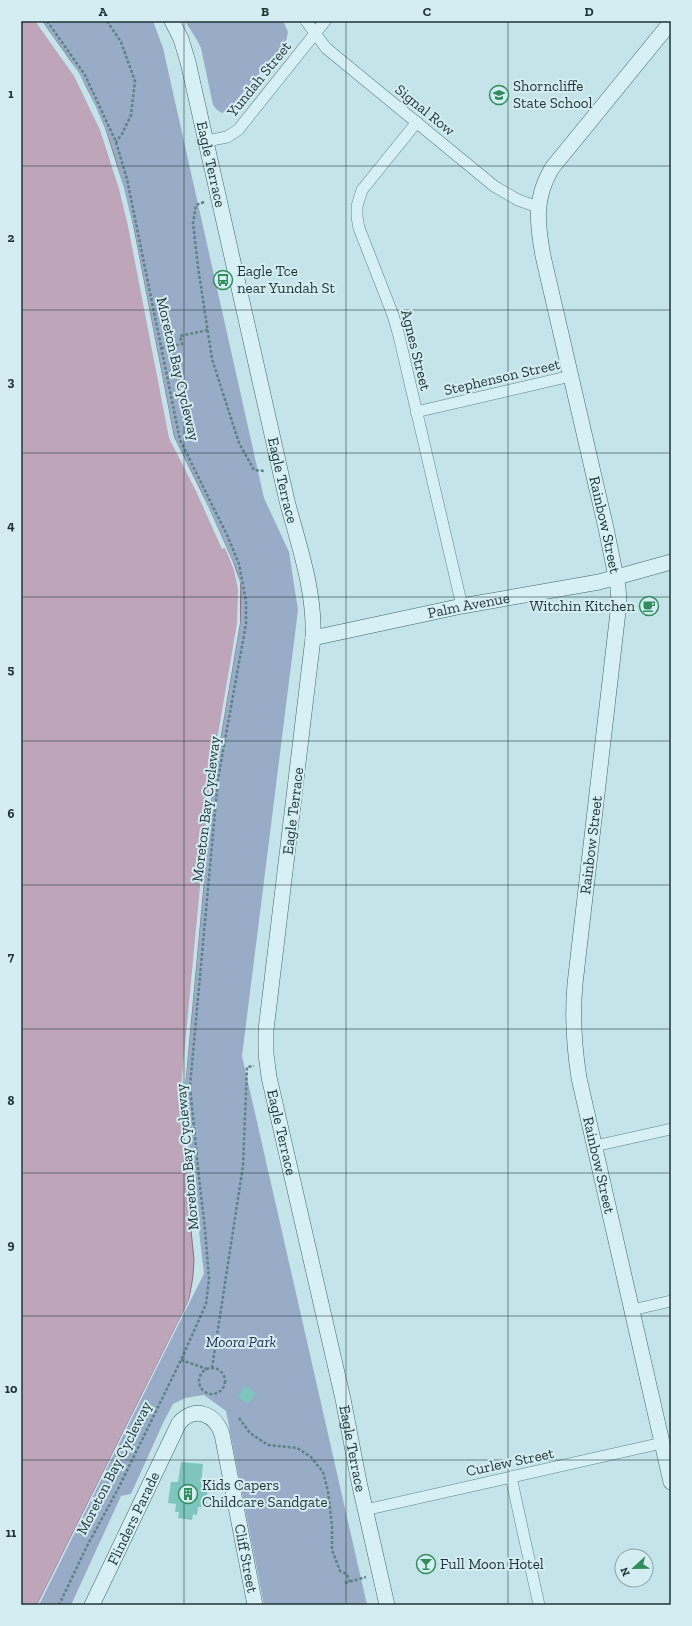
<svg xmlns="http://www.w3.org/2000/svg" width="692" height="1626" viewBox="0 0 692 1626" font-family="'Zilla Slab',serif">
<rect width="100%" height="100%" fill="#c4e4ea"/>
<!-- green -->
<g fill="#99acc7">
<polygon points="42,21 153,21 163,48 264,498 289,552 298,610 242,1056 367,1605 264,1605 226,1411 204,1395 185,1398 173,1404 164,1421 131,1494 121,1496 71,1605 35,1605 204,1274 182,1084 171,434"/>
<polygon points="185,21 283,21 288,32 286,42 228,110 222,113 217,110 213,105 201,48 197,40"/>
</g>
<!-- water -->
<polygon fill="#bea5b9" stroke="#8b6d84" points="21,21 42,21 70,60 86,87 105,128 115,158 133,225 174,437 199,487 233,562 237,572 241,588 240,623 213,782 185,1087 191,1189 189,1210 194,1260 193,1276 189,1300 37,1605 21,1605"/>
<!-- pier -->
<g fill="#c4e4ea">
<polygon points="35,21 42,21 79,73 96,107 105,128 124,188 133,225 174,437 208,506 233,562 240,582 240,623 213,782 185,1087 192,1198 191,1211 188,1189 181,1087 210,781 237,623 238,589 234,570 225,548 222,549 195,489 169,438 128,226 119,189 100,130 74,76"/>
<polygon points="194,1280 190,1301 39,1605 37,1605 189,1300"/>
</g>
<!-- building -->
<g fill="#7dc5bd">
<polygon points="245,1386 256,1393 248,1404 238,1397"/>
<polygon points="181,1462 203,1464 201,1485 208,1486 206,1507 198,1507 197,1515 193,1514 192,1520 178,1518 179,1512 175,1512 176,1504 168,1503 171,1482 178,1482"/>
</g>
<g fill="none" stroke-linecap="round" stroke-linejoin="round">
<!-- street casing -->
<g stroke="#5c8383" stroke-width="12">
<g id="street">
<polyline points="306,21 326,48 494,186 518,200 538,207"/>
<polyline points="417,122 362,190 357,206 357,217 359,228 393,315 399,336 462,606"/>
<polyline points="207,141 227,137 238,130 325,21"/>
<polyline points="416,412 571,376"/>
<polyline points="595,1146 671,1129"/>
<polyline points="632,1310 671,1301"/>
<polyline points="511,1477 539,1605"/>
<polyline points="365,1510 662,1443"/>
</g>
</g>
<!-- secondary casing -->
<g stroke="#3f6564" stroke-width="16">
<g id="secondary">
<path id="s1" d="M172 21 181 39 188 62 287 501C299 546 315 591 313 638L266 1030V1054L269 1077 343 1399 359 1482 387 1605"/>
<path id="s2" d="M671 22 552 168C534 198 537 223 543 256L606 528 618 587 619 603 575 984C572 1017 574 1046 579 1078L671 1482"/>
<path id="s3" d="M313 638 462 606 599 582 671 562"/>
<path id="s4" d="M92 1605 179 1423C195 1405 215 1414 222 1434L255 1605"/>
</g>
</g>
<!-- path -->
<g stroke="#5c8383" stroke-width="2.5" stroke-dasharray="3 2" stroke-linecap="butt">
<polyline points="47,21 85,75 116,142 127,179 180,440 227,535 239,564 246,601 246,624 218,779 190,1086 199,1178 205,1229 209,1279 206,1304 181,1360 118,1489 87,1546 59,1605"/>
<polyline points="107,21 121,42 135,81 131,115 122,134 116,142"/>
<polyline points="204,202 196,205 193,223 198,267 212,359 239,443 254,470 265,471"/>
<polyline points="161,348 182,344 180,336 208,330"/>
<polyline points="181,1360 207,1369"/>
<polyline points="212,1368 243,1166 247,1067 254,1066"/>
<circle cx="212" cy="1381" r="13"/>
<polyline points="239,1418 250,1433 268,1445 297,1448 311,1457 323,1472 328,1491 332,1526 332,1550 340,1571 347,1574 350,1582"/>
<polyline points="345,1583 366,1577"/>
</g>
<!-- street -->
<use href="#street" stroke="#d6f0f6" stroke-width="11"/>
<!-- secondary -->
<use href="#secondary" stroke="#d6f0f6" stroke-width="15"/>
</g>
<!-- grid -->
<path fill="none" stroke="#1f3433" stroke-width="1" stroke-opacity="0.55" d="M184 21V1605M346 21V1605M508 21V1605M21 166H671M21 310H671M21 453H671M21 597H671M21 741H671M21 885H671M21 1029H671M21 1173H671M21 1316H671M21 1460H671"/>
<!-- icons -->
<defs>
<g id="school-ring" transform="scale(1)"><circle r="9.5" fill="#d3edf2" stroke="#318d5c" stroke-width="1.5"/><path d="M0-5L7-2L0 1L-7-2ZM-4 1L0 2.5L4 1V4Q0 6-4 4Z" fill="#318d5c"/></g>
<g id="bus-ring" transform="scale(1)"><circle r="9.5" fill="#d3edf2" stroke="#318d5c" stroke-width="1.5"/><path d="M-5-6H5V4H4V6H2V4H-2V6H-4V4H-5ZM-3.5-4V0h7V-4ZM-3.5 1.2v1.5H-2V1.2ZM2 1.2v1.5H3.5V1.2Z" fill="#318d5c"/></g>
<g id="cafe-ring" transform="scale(1)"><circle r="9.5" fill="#d3edf2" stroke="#318d5c" stroke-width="1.5"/><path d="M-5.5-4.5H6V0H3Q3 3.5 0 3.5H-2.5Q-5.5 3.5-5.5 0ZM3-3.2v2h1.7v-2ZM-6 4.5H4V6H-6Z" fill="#318d5c"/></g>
<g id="building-ring" transform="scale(1)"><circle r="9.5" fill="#d3edf2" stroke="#318d5c" stroke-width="1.5"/><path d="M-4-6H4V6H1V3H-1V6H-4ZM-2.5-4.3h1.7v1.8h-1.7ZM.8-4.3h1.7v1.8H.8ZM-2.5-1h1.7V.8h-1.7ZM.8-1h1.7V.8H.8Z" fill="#318d5c"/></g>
<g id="bar-ring" transform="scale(1)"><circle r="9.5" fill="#d3edf2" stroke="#318d5c" stroke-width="1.5"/><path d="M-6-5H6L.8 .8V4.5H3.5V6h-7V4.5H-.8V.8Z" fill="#318d5c"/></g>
</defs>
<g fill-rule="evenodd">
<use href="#school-ring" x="499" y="95"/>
<use href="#bus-ring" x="223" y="280"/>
<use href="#cafe-ring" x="649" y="606"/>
<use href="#building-ring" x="188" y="1494"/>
<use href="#bar-ring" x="426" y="1564"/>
</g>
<g text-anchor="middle" stroke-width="4" stroke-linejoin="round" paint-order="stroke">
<!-- street labels -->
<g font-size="15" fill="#1f3433" stroke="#d3edf2">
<text transform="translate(259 79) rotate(-51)" y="5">Yundah Street</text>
<text transform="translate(425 110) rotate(39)" y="5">Signal Row</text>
<text dy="5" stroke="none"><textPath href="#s1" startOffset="149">Eagle Terrace</textPath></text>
<text transform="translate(416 350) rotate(76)" y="5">Agnes Street</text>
<text transform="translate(178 369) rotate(77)" y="5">Moreton Bay Cycleway</text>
<text transform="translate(502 377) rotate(-13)" y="5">Stephenson Street</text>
<text dy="5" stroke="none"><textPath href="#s1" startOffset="473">Eagle Terrace</textPath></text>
<text dy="5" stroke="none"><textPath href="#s2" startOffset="555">Rainbow Street</textPath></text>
<text dy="5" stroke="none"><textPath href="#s3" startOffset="159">Palm Avenue</textPath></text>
<text transform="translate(206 809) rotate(-83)" y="5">Moreton Bay Cycleway</text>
<text transform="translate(293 811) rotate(-83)" y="5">Eagle Terrace</text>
<text transform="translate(591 845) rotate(-83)" y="5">Rainbow Street</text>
<text dy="5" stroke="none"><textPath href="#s1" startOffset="1133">Eagle Terrace</textPath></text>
<text transform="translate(187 1157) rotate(-95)" y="5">Moreton Bay Cycleway</text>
<text dy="5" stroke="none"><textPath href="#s2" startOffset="1202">Rainbow Street</textPath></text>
<text dy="5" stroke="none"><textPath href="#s1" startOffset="1457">Eagle Terrace</textPath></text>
<text transform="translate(510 1462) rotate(-12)" y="5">Curlew Street</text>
<text transform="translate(114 1468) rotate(-63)" y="5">Moreton Bay Cycleway</text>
<text dy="5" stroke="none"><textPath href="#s4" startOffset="96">Flinders Parade</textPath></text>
<text dy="5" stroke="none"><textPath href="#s4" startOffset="384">Cliff Street</textPath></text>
</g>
<!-- poi labels -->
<g font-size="15" fill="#1f3433" stroke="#d3edf2" text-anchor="start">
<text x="513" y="91">Shorncliffe<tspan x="513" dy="17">State School</tspan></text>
<text x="237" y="276">Eagle Tce<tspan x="237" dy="17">near Yundah St</tspan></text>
<text x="635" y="611" text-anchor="end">Witchin Kitchen</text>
<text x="202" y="1490">Kids Capers<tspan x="202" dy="17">Childcare Sandgate</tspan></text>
<text x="440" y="1569">Full Moon Hotel</text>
</g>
<!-- park labels -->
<g font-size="15" font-style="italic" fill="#27324f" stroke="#d3edf2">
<text x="241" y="1347">Moora Park</text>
</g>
</g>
<!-- border -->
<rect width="692" height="1626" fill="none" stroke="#d3edf2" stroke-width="44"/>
<!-- north arrow -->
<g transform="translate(634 1568) rotate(248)"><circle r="19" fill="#d3edf2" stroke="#8ba3a6"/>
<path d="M0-3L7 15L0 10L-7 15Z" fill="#318d5c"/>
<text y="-6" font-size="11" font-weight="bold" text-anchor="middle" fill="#1f3433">N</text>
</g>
<rect x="22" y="22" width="648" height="1582" fill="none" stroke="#1f3433" stroke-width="1.5"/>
<g font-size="13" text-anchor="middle" font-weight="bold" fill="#1f3433">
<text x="103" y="16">A</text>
<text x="265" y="16">B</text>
<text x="427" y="16">C</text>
<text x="589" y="16">D</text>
<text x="11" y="98">1</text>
<text x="11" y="242">2</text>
<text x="11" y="386">3</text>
<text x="11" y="530">4</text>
<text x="11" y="674">5</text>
<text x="11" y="818">6</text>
<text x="11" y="961">7</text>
<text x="11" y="1105">8</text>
<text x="11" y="1249">9</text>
<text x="11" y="1393">10</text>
<text x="11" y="1537">11</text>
</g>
</svg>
